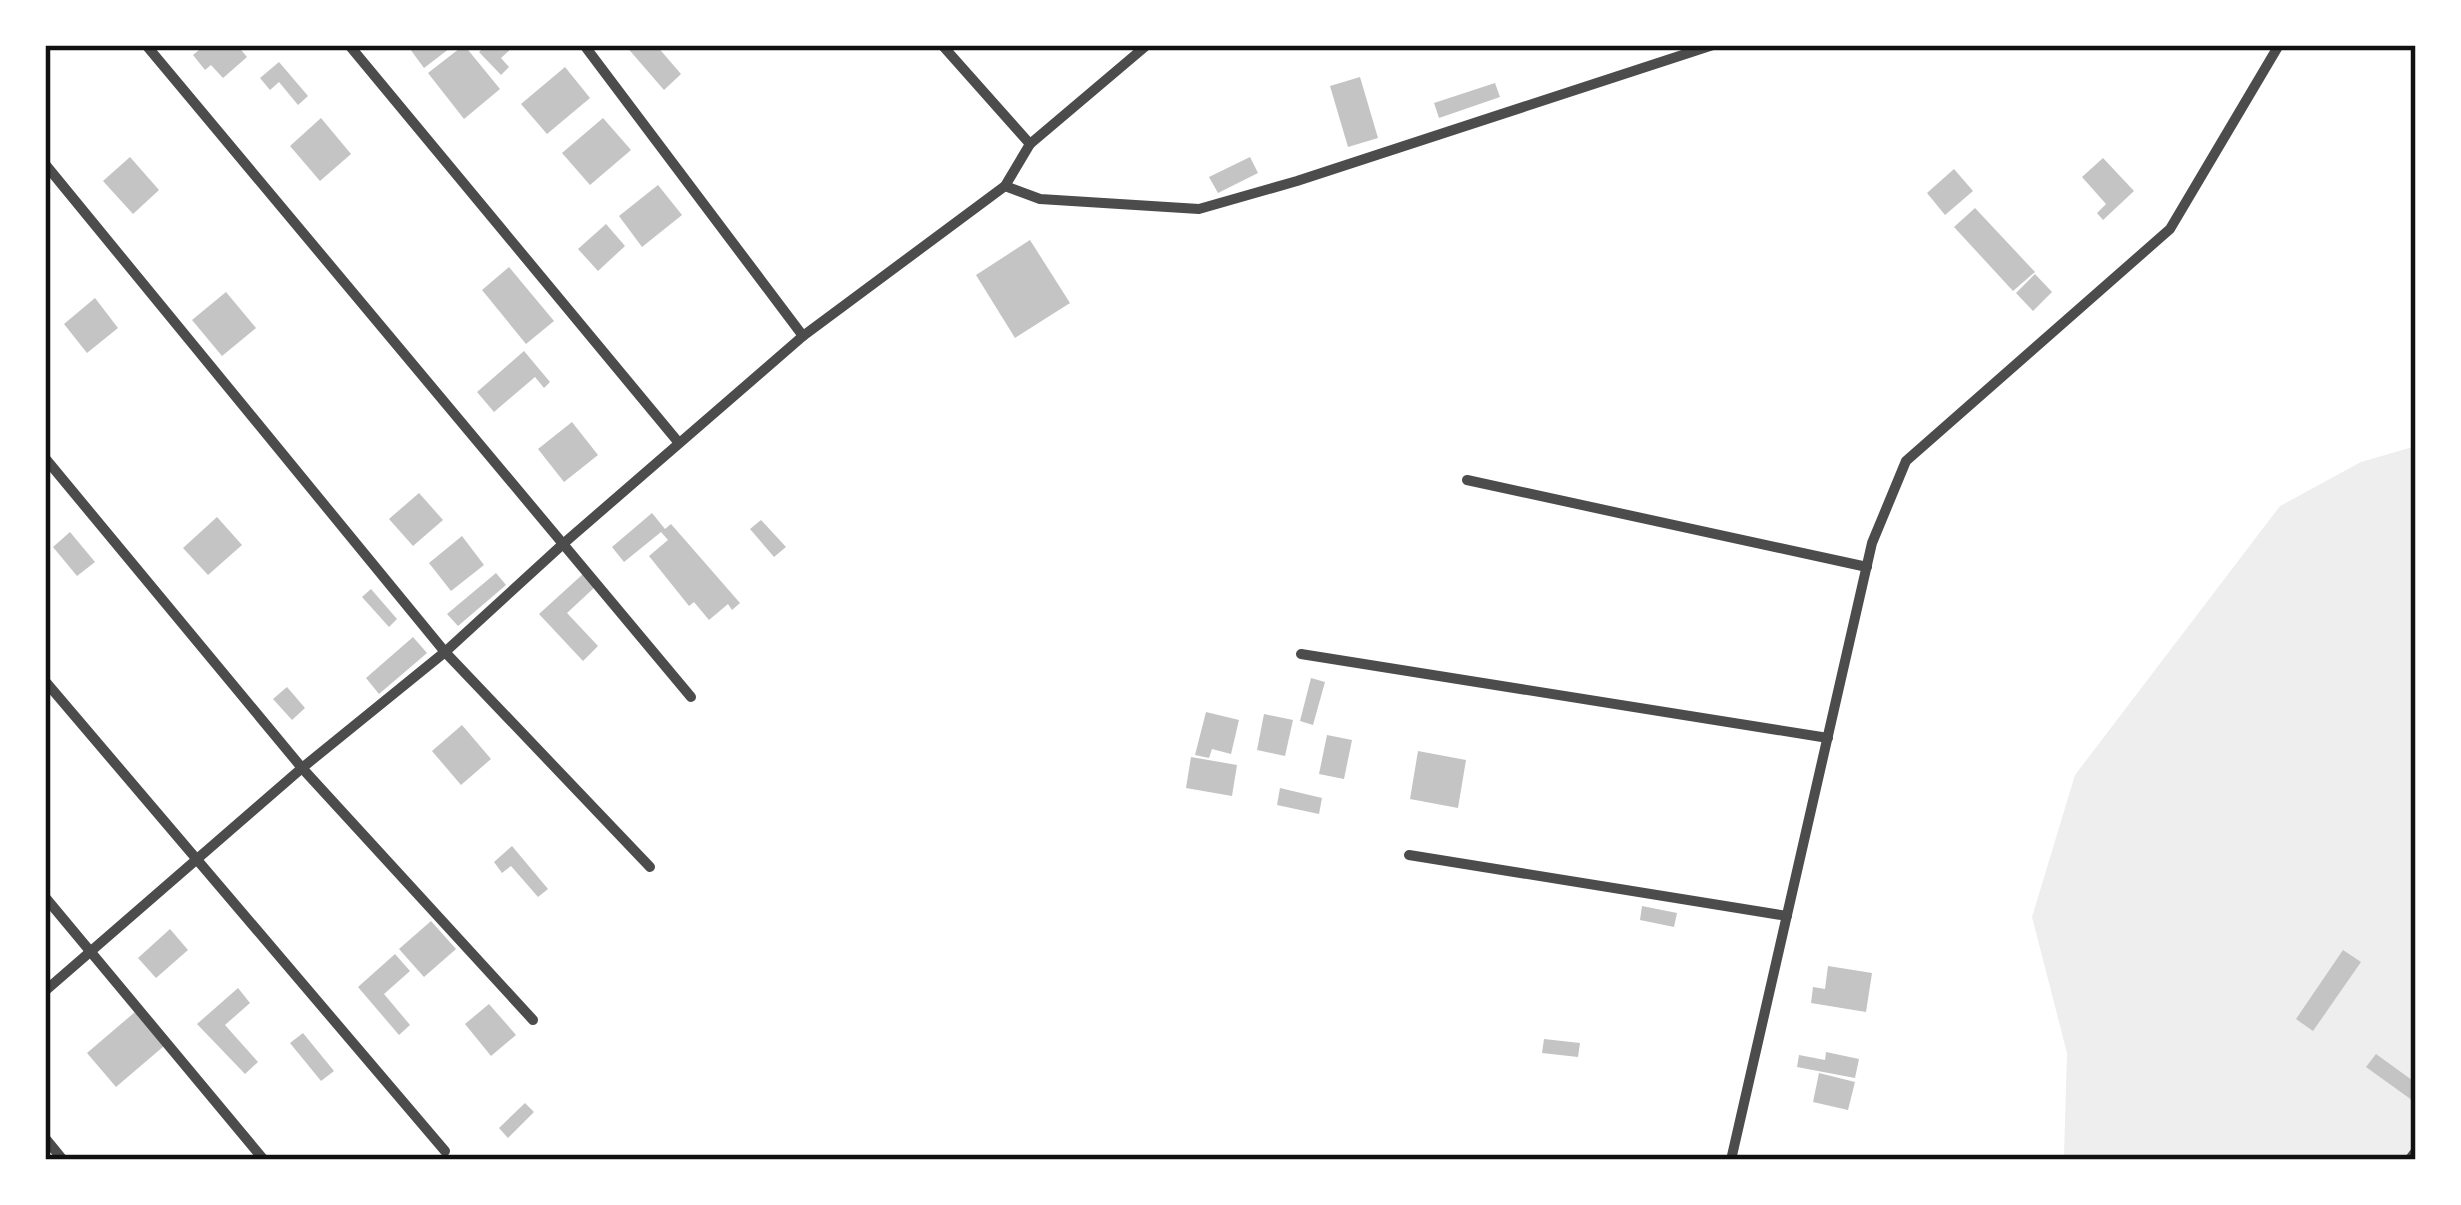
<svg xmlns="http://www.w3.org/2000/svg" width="2461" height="1205" viewBox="0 0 2461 1205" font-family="Jost,sans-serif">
<rect width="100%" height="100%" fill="#fff"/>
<!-- green -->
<polygon fill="#eee" points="2416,446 2416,1160 2060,1160 2064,1155 2067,1053 2032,917 2075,775 2280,506 2361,462"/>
<!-- building -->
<g fill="#c4c4c4">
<polygon points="205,45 237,45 247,57 223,78 211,65 205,70 193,55"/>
<polygon points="415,45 454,45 424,68 410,49"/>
<polygon points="464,45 500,89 464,119 428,73"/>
<polygon points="486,45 515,45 501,58 509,67 501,75 479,52"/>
<polygon points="625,45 656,45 681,74 664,90"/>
<polygon points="279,62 308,96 298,105 279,82 270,90 260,78"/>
<polygon points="565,67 590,98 547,134 521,104"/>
<polygon points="1360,77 1378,138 1348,147 1330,86"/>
<polygon points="1495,83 1500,97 1439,118 1434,103"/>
<polygon points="321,118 351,154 320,181 290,146"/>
<polygon points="603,118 631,150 590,185 562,153"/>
<polygon points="130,157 159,190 133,214 103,181"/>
<polygon points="1250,157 1258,173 1218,193 1209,177"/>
<polygon points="2103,158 2134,191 2103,220 2097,213 2106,204 2082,177"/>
<polygon points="1954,169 1973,191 1945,215 1927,193"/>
<polygon points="658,185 682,215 642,247 619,216"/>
<polygon points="1975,208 2035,272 2013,291 1954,227"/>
<polygon points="606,224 625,246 598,271 578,249"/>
<polygon points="1030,240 1070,303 1015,338 976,275"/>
<polygon points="509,267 554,321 526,344 482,290"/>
<polygon points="2035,274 2052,292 2033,311 2016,293"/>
<polygon points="226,292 256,328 222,356 192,320"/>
<polygon points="95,298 118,328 87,353 64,324"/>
<polygon points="524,351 550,382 544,388 535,377 494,412 477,392"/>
<polygon points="572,422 598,455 564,482 538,449"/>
<polygon points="419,493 443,520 413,546 389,519"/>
<polygon points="652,513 665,529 671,524 740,603 732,610 728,604 709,620 694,602 689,606 649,556 668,540 661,532 624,562 612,547"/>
<polygon points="217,517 242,545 208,575 183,548"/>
<polygon points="761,520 786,547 774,557 750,529"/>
<polygon points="70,532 95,562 77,576 53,547"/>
<polygon points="462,536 484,565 451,591 429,563"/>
<polygon points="496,573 506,585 458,626 447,614"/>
<polygon points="583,574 595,587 567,613 598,646 583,661 539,614"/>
<polygon points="371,589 397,619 389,627 362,597"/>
<polygon points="413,637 427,653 379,694 366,678"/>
<polygon points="1311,678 1325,682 1313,725 1300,721"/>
<polygon points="287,687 305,708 292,720 273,699"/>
<polygon points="1206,712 1239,720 1231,754 1212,749 1209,758 1195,755"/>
<polygon points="1264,714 1293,720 1285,756 1257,750"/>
<polygon points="462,725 491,759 461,785 432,751"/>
<polygon points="1327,735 1352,740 1344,779 1319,774"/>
<polygon points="1418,751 1466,760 1458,808 1410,799"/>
<polygon points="1191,757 1237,765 1232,796 1186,788"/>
<polygon points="1280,788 1322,798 1319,814 1277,805"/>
<polygon points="512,846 548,889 538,897 511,866 502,873 494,862"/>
<polygon points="1642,906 1677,913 1674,927 1640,920"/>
<polygon points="431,921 456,949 424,977 399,949"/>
<polygon points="170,929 188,950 156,978 138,958"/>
<polygon points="2343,950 2361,962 2313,1031 2296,1019"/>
<polygon points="395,954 410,971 384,994 410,1025 399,1035 358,987"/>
<polygon points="1828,966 1872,973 1866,1012 1811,1003 1813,987 1825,989"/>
<polygon points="238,988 250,1003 225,1025 258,1062 245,1074 197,1024"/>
<polygon points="489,1004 516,1035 491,1056 465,1024"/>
<polygon points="135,1012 164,1046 116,1087 87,1053"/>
<polygon points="303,1033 334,1071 321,1081 290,1043"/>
<polygon points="1544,1039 1580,1043 1578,1057 1542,1053"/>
<polygon points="1826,1052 1859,1059 1855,1078 1797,1067 1799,1055 1825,1060"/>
<polygon points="2376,1054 2416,1083 2416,1103 2366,1067"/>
<polygon points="1819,1073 1855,1082 1848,1110 1813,1102"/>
<polygon points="525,1103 534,1112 508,1138 499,1128"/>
</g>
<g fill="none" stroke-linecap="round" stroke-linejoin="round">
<!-- minor -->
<g stroke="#4c4c4c" stroke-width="10">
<polyline points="146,45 691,697"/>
<polyline points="349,45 679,443"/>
<polyline points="584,45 803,336"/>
<polyline points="942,45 1030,144"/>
<polyline points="45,164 445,652 650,867"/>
<polyline points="1005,186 1040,199 1199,209 1297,181 1713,45"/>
<polyline points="45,458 302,768 533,1020"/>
<polyline points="1467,480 1867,567"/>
<polyline points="1301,654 1828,738"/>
<polyline points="45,681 445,1151"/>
<polyline points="1409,855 1787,916"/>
<polyline points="45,897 264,1160"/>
<polyline points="45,991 302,768 445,652 563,544 803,336 1005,186 1030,144 1147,45"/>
<polyline points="45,1138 63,1160"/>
<polyline points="1731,1160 1872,543 1906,461 2170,229 2279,45"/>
<polyline points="2409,1160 2416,1151"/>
</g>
</g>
<!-- border -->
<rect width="2461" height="1205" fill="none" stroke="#ffffff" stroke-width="96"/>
<rect x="48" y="48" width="2365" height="1109" fill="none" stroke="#111" stroke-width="4.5"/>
</svg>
